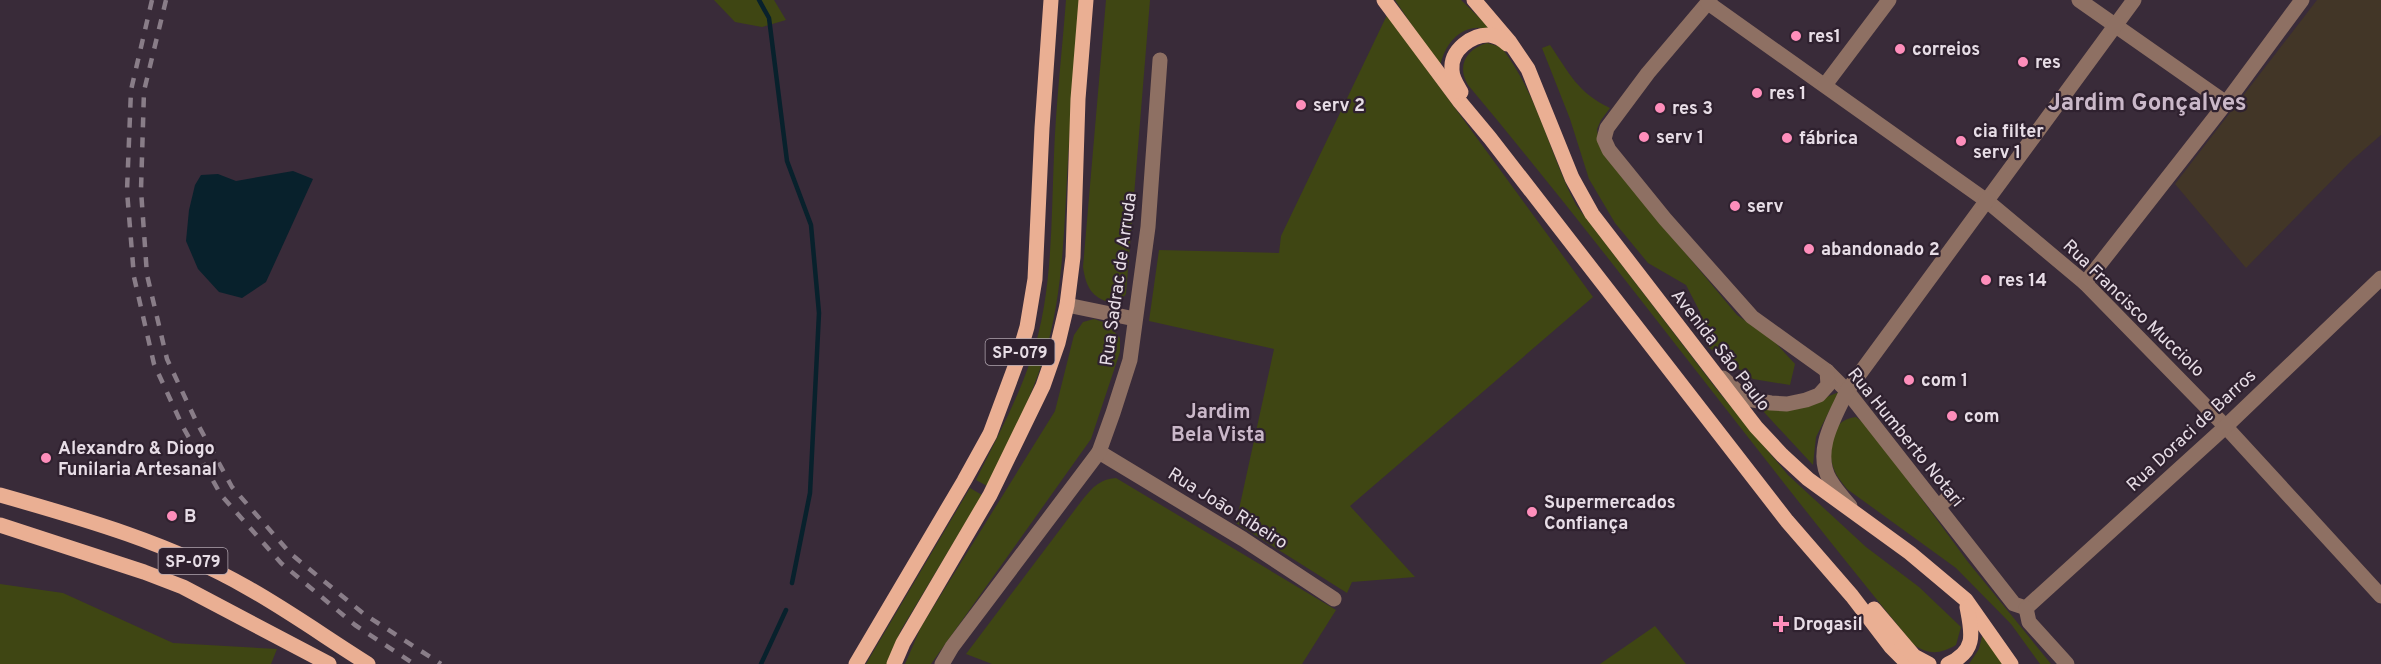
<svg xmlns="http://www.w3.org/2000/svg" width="2381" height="664" viewBox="0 0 2381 664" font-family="Overpass,sans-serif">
<rect width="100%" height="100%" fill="#392b39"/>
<!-- education -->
<polygon fill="#423627" points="2317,0 2381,0 2381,135 2351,161 2246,268 2175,184"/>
<!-- green -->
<g fill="#3f4613">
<polygon points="714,0 774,0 786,20 762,27 735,22"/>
<path d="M1066 0H1081C1076 53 1071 106 1068 159 1064 225 1064 293 1044 357 1030 402 1008 443 987 486L976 480C996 440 1017 401 1031 359 1053 295 1051 222 1054 155 1056 103 1062 52 1066 0Z"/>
<path d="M1106 0H1150L1126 294 1121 300 1111 303C1091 297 1086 287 1083 267Z"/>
<path d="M1395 0H1461L1492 30C1464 21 1445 41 1440 67Z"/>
<polygon points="1387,15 1593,297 1350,506 1415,577 1352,582 1347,593 1236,523 1274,349 1149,321 1159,250 1279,253 1281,236"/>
<path d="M1487 43 1501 47C1538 94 1549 153 1576 205L1718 391 1788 475 1866 547 1919 587 1961 627 1956 645C1940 654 1930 655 1914 645 1762 461 1621 268 1468 85 1456 65 1467 49 1487 43Z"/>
<path d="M1550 45C1570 74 1577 92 1610 108L1601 120 1597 129 1599 143 1618 172 1737 315 1773 340 1795 364 1790 385 1753 379 1708 347 1700 312 1686 285 1648 263 1615 223 1589 179 1570 119 1542 48Z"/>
<polygon points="1094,319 1106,323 1120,338 1120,352 1091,439 931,664 905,664 921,627 1055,411 1074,335 1083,322"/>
<polygon points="1839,392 1816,437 1813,465 1762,410 1807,405"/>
<path d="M1856 417 1869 427 1968 562 2051 664H2040L2011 624 1956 568 1847 489C1843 484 1839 479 1836 474 1825 453 1829 419 1856 417Z"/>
<path d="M1116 478 1336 610 1302 664H992L966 654 1083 499C1093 487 1100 479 1116 478Z"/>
<polygon points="970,488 982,495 901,630 887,664 866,664"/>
<polygon points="0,584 63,593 173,643 277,649 271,664 0,664"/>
<polygon points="1655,626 1686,664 1600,664"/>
<polygon points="1983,632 2009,664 1969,664 1979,649"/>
</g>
<!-- water -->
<polygon fill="#08212c" points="293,171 313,179 266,282 242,298 219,292 198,269 186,241 189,210 195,185 201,175 218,174 236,181"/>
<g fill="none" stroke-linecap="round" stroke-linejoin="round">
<!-- stream -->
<g stroke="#08212c" stroke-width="4.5">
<polyline points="759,0 769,18 787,161 811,225 819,313 810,493 792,583"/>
<polyline points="761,664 786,610"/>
</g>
<!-- minor -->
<g stroke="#8e7063" stroke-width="15">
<polyline points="1710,0 1648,73 1607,128 1604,139 1609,150 1665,219 1752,317 1827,371 1847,391 2014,604 2026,608"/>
<polyline points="2079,0 2226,103"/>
<polyline points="1708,3 1987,201 2085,283 2225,426 2381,596"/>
<polyline points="1825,85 1889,0"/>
<polyline points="2085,283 2226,103 2302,0"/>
<polyline points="1067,305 1135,319"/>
<polyline points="1723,378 1740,394 1753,400 1771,403 1787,404 1806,400 1819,395 1828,385 1827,371"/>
<polyline points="1099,452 1243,539 1334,599"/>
<path d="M1850 506C1843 498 1835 489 1830 480 1813 451 1835 417 1847 391L2134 0"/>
<polyline points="1938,507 1950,496"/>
<polyline points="2026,608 2222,430 2381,278"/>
<polyline points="2026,608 2029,622 2067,664"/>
<polyline points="942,664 952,647 1099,452 1113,413 1130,360 1148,227 1160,60"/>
</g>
<!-- major -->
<g stroke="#eaaf93" stroke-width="15">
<polyline points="1384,0 1460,102 1490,138 1787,521 1852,596 1891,647 1908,664"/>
<polyline points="1474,0 1509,41 1528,69 1572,178 1592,214 1756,427 1782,455 1808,479 1910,553 1966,600 2011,664"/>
<path d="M1461 92C1457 85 1452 78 1452 70 1450 50 1472 34 1490 35 1496 36 1503 40 1507 44"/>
<path d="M0 495C85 519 172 544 248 588 289 611 328 639 368 664"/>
<polyline points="0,525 144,572 183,587 329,664"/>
<polyline points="1874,609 1914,656 1929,664"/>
<polyline points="856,664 964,481 990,434 1016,364 1027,327 1035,279 1042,128 1051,0"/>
<polyline points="894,664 903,643 990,495 1043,386 1058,343 1067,305 1073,257 1078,99 1086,0"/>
<path d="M1948 664C1977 651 1972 633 1967 607"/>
</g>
<!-- rail -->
<g stroke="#897d88" stroke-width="4.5" stroke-dasharray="10 10" stroke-linecap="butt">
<polyline points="152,0 131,90 127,191 134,277 154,364 183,427 221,495 281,563 355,625 414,664"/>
<polyline points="166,0 144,91 141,190 147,275 167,359 196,421 232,487 291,554 364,614 441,664"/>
</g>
</g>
<!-- markers -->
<g fill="#fe8ebb" stroke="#2f212f" stroke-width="2">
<circle cx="1796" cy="36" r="6"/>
<circle cx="1900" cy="49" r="6"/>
<circle cx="2023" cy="62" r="6"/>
<circle cx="1757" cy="93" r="6"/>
<circle cx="1301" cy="105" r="6"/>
<circle cx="1660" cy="108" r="6"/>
<circle cx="1644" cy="137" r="6"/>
<circle cx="1787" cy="138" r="6"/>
<circle cx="1961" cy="141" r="6"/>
<circle cx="1735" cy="206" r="6"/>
<circle cx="1809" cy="249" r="6"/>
<circle cx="1986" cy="280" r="6"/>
<circle cx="1909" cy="380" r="6"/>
<circle cx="1952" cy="416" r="6"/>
<circle cx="46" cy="458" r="6"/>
<circle cx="1532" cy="512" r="6"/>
<circle cx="172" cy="516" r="6"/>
<path d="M1778 615h6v6h6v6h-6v6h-6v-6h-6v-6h6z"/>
</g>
<g text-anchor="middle" stroke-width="4.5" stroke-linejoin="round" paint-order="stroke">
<!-- shield labels -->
<g fill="#2f212f" stroke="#b0a5af" stroke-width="1.5">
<rect x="985.5" y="339" width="69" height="26" rx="4.5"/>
<rect x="158.5" y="548" width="69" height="26" rx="4.5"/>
</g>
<g font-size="16" font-weight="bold" fill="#e7dde6">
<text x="1020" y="358">SP-079</text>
<text x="193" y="567">SP-079</text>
</g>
<!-- poi labels -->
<g font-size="18" font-weight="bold" fill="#e7dde6" stroke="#2f212f" text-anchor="start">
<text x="1808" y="42">res1</text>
<text x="1912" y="55">correios</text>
<text x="2035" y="68">res</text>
<text x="1769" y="99">res 1</text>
<text x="1313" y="111">serv 2</text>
<text x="1672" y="114">res 3</text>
<text x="1973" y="137">cia filter<tspan x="1973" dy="21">serv 1</tspan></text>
<text x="1656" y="143">serv 1</text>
<text x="1799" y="144">fábrica</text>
<text x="1747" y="212">serv</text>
<text x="1821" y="255">abandonado 2</text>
<text x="1998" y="286">res 14</text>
<text x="1921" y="386">com 1</text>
<text x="1964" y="422">com</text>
<text x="58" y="454">Alexandro &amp; Diogo<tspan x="58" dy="21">Funilaria Artesanal</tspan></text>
<text x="1544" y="508">Supermercados<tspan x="1544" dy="21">Confiança</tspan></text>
<text x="184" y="522">B</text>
<text x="1793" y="630">Drogasil</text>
</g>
<!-- street labels -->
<g font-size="18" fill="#e7dde6" stroke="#2f212f">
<text transform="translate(1118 279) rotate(-82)" y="6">Rua Sadrac de Arruda</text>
<text transform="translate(2134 308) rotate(44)" y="6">Rua Francisco Mucciolo</text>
<text transform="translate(1721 350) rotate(52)" y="6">Avenida São Paulo</text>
<text transform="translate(2191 430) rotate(-43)" y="6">Rua Doraci de Barros</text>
<text transform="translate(1906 437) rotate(51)" y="6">Rua Humberto Notari</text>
<text transform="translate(1228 508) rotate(32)" y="6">Rua Joāo Ribeiro</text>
</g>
<!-- neighbourhood labels -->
<g font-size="20" font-weight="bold" fill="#cab8c9" stroke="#2f212f">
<text x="1218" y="418">Jardim<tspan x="1218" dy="23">Bela Vista</tspan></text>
</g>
<!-- district labels -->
<g font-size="24" font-weight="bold" fill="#cab8c9" stroke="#2f212f">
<text x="2147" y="110">Jardim Gonçalves</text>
</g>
</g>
</svg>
